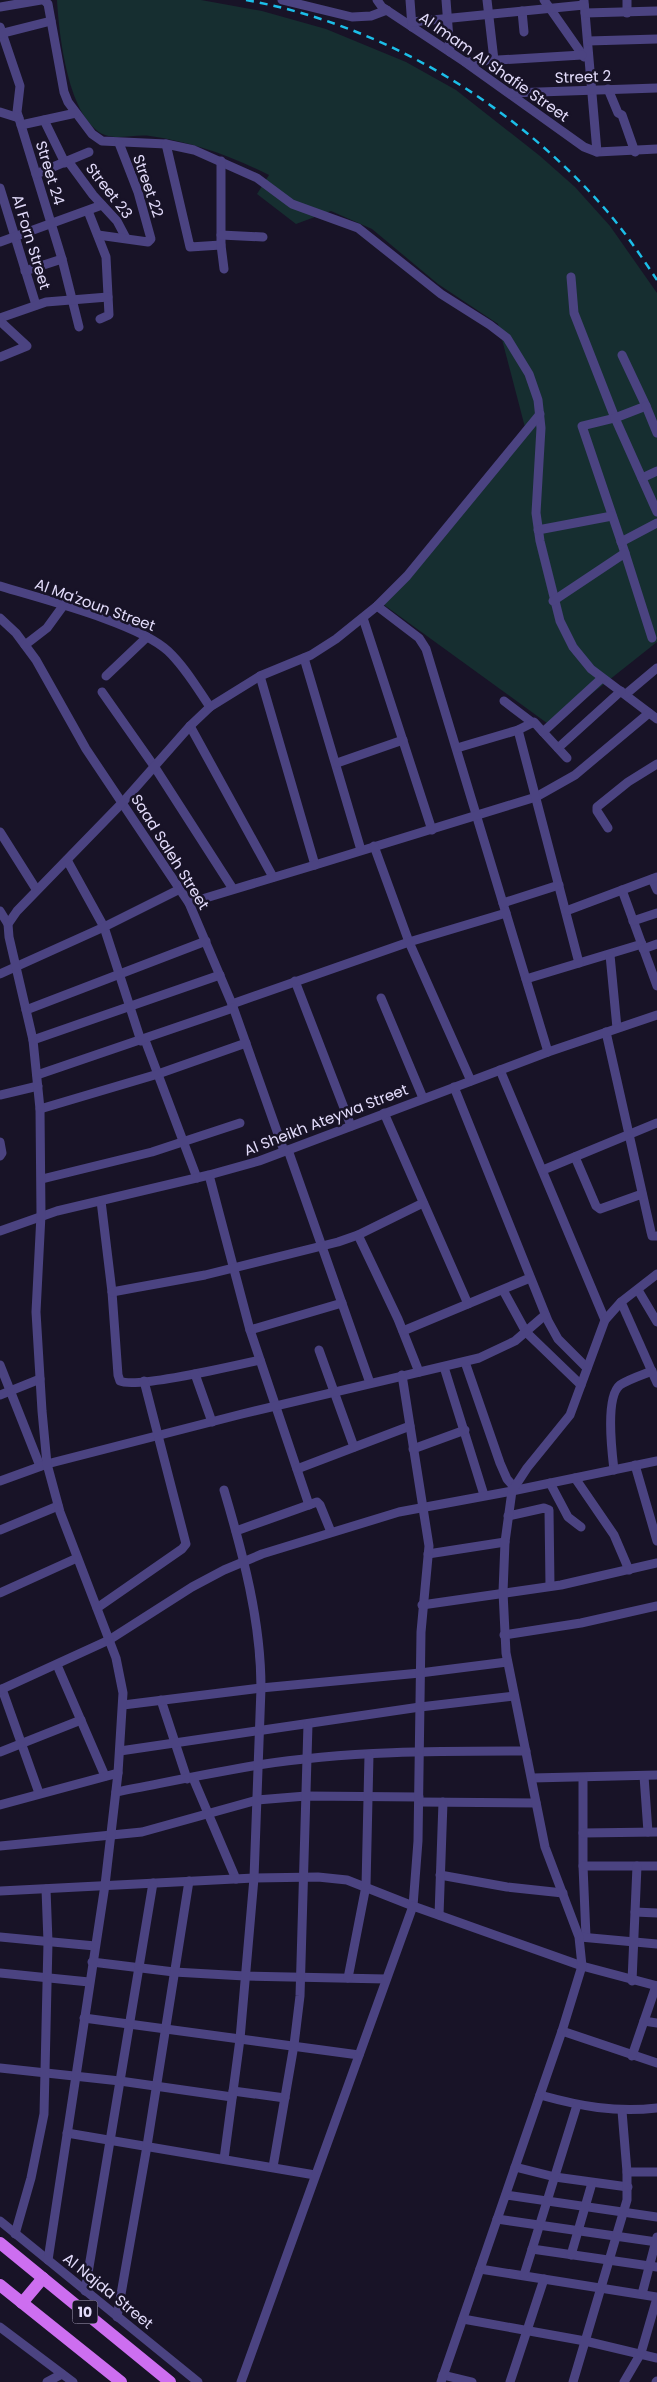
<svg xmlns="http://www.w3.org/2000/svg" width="657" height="2382" viewBox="0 0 657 2382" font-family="Poppins,sans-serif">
<rect width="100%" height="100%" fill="#181327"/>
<!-- green -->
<path fill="#162e30" d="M57 0H201L262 11 326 29 406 62 456 90 540 156 575 187 610 226 657 293V642L551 726 380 602 527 435 498 324 438 284 372 229 331 211 296 224 257 194 269 175C231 156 193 142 150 136 135 134 119 140 105 135 68 120 59 35 57 0Z"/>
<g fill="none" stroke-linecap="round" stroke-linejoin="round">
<!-- street -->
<g stroke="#4b4381" stroke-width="9">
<polyline points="44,0 48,4 64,92 68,102 92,134 102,141 166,144 194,150 257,178 292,204 358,228 441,294 490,325 507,338 529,374 538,400 541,428 536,513 540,541 560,621 573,647 591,669 657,719"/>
<polyline points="282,0 352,17 371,16 387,10"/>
<polyline points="377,0 382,7 465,62 584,147 597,152 657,149"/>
<polyline points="410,0 412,27"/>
<polyline points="446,0 450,52"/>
<polyline points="487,0 494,60"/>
<polyline points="544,0 584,57"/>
<polyline points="627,0 627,13"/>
<polyline points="584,1 597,152"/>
<polyline points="0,7 41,0"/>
<polyline points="522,11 524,32"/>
<polyline points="585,13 657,11"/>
<polyline points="412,22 584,5"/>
<polyline points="0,27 20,86 17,112 62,259 79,327"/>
<polyline points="0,34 51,21"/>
<polyline points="588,41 657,39"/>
<polyline points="465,62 582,55"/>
<polyline points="608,89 618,113 622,115 635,152"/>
<polyline points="510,93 657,88"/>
<polyline points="0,112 19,118"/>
<polyline points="44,120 65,163"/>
<polyline points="21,125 76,113"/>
<polyline points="166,144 190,247 221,245"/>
<polyline points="68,161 93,195 117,221 126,238"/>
<polyline points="221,161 221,245 224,269"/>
<polyline points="36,174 89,152"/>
<polyline points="0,188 36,305"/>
<polyline points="88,211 106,257 109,315 100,319"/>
<polyline points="98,235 148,242 151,239 138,192 119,143"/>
<polyline points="221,235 263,237"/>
<polyline points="0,242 102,205"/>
<polyline points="25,271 62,259"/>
<polyline points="571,277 574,313 615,418 582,426 625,553"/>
<polyline points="0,318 46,302 108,297"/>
<polyline points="0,321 27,346 0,357"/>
<polyline points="622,355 646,406 615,418 657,512"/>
<polyline points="646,406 657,433"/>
<polyline points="642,478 657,471"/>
<polyline points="538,530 612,516"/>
<polyline points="621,542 657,523"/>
<path d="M0 586C42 599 138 623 168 651 185 667 197 688 210 707"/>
<polyline points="553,601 625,553 652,638"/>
<polyline points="377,606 419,638 426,649 548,1052"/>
<polyline points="0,618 16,633 36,660 86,749 189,903 232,1004 284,1151"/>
<polyline points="363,618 432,830"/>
<polyline points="25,645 47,628 63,606"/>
<polyline points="304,658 361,850"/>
<polyline points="106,676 147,637"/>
<polyline points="260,676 315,865 536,797 575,775 649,713"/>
<polyline points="102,692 154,766 233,889"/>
<polyline points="626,694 657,668"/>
<polyline points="504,701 533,723"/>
<polyline points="190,726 273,877"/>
<polyline points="518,730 579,963 642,944"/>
<polyline points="543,732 567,758"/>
<polyline points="457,748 518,730 534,722 543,732 602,678"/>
<polyline points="558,748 621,691"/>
<polyline points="337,763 403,740"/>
<polyline points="608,828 597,811 597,807 628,782 657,764"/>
<polyline points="0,832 36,889"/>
<polyline points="374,846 409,942 471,1081"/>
<polyline points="67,860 104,927 141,1041"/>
<polyline points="652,879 657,890"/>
<polyline points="622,890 657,986"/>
<polyline points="189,903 315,865"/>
<polyline points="503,903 559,885"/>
<polyline points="0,911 8,924"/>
<polyline points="566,911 657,877"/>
<polyline points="633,921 657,913"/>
<polyline points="643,949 657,944"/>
<polyline points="610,955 617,1028"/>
<polyline points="0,974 104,927 180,889"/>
<polyline points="526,979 579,963"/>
<polyline points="295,981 351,1126"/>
<polyline points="381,998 423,1098"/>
<polyline points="232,1004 409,942 506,913"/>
<polyline points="26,1010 206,941"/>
<polyline points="606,1032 651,1232 652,1236 657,1236"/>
<polyline points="33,1040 220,975"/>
<polyline points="145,1040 197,1178"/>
<polyline points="500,1070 605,1320"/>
<polyline points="37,1075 233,1008"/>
<polyline points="454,1087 548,1321 558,1339 587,1368"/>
<polyline points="0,1095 38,1086"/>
<polyline points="40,1109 158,1074 246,1043"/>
<polyline points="384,1113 468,1304"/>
<polyline points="0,1142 2,1153 0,1156"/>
<polyline points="288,1150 370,1383"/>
<polyline points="575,1157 596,1206 600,1209 642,1194"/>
<polyline points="543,1170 657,1123"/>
<polyline points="209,1175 250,1330 309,1505"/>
<polyline points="42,1179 152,1152 240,1123"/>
<path d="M101 1201 112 1292 118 1375 120 1381C136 1389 237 1365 260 1360"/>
<polyline points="0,1231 57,1211 209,1175 259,1161 548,1052 657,1015"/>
<polyline points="358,1235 398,1319 419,1372"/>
<polyline points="503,1290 526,1332 581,1385"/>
<polyline points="638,1290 657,1322"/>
<polyline points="112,1292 205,1275 338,1242 358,1235 423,1203"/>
<polyline points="621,1302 657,1383"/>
<polyline points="250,1330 342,1303"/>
<polyline points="403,1331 530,1278"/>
<polyline points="319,1350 354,1447"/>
<polyline points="465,1362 500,1463 507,1479 514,1487"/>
<polyline points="0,1365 40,1466"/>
<polyline points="444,1367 484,1495"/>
<polyline points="195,1374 212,1422"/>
<polyline points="0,1395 40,1379"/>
<polyline points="413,1449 465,1430"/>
<polyline points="635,1465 657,1541"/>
<polyline points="297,1469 410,1426"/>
<path d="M614 1470C612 1453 605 1397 620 1385 629 1379 642 1375 652 1371"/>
<polyline points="575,1478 614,1535 629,1570"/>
<polyline points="0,1481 47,1464 242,1414 479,1358 515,1341 545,1315"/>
<polyline points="550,1483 568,1517 581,1527"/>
<polyline points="508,1516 544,1508 549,1510 550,1586"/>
<polyline points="0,1530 58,1506"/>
<polyline points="236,1531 317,1502 320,1505 331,1532"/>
<polyline points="428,1554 505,1542"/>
<polyline points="0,1593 77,1558"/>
<polyline points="422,1605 561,1585 657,1563"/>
<polyline points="97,1608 182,1549 186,1544 144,1381"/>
<polyline points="504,1635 581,1623 657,1606"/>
<polyline points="57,1665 105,1776"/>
<polyline points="2,1689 39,1793"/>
<polyline points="0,1690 109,1640 192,1587 224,1570 262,1554 399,1512 512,1491 657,1461"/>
<polyline points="161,1700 187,1779"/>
<polyline points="123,1705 261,1688 420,1673 507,1662"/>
<polyline points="120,1751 420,1707 514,1696"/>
<polyline points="0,1752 81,1720"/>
<polyline points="644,1776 648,1832"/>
<polyline points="193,1778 236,1879"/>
<polyline points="532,1778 657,1775"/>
<polyline points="583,1778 583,1866 586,1937"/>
<path d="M116 1792C163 1783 210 1773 258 1765 346 1751 437 1751 526 1751"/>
<polyline points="419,1802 536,1803"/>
<polyline points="0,1805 118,1773"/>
<polyline points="583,1833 657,1832"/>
<polyline points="0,1846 142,1832 257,1800 306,1796 419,1797"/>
<polyline points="583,1866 657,1866"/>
<polyline points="440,1875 507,1887 563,1893"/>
<polyline points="0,1891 254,1878 318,1877 347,1880 413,1906 418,1841 421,1632 429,1546 402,1375"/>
<polyline points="635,1912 657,1913"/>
<polyline points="439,1915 443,1802"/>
<polyline points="0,1937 95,1946"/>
<polyline points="580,1937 657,1944"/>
<polyline points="92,1962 174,1972 245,1976 386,1979"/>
<polyline points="0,1973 89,1982"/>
<polyline points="348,1978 366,1886 369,1755"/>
<polyline points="632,1981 637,1866"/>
<polyline points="84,2018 359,2055"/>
<polyline points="644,2021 657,2023"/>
<polyline points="562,2031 657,2063"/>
<polyline points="632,2056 656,1986"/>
<polyline points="0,2068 120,2081 232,2097"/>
<polyline points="233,2091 285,2098"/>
<path d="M540 2095C580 2106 615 2113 657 2108"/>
<polyline points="67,2133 315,2175"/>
<path d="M224 2159 240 2039 254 1878 261 1688C261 1621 243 1554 224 1490"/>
<polyline points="273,2167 294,2045 300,1996 308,1724"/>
<polyline points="515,2167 555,2177 628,2187"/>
<polyline points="627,2172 657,2172"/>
<polyline points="506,2195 657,2217"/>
<polyline points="497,2219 657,2242"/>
<polyline points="0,2221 198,2382"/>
<polyline points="15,2234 31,2178 44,2114 48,1942 46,1889"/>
<polyline points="532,2249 657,2267"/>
<polyline points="571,2255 592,2183"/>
<polyline points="48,2260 105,1885 118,1773 123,1693 116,1658 60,1512 47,1464 42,1411 36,1312 41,1215 40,1109 33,1040 9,937 8,924 17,911 123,802 190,726 210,707 260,676 311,655 336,639 377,606 407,576 540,414"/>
<polyline points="480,2269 657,2297"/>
<polyline points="524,2275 577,2105"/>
<polyline points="85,2291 153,1883"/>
<polyline points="642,2294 657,2237"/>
<polyline points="117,2317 147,2146 189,1881"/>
<polyline points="463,2319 585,2341 657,2358"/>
<polyline points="0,2327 73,2382"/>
<polyline points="443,2375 472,2382"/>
<polyline points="47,2382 62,2374"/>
<polyline points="241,2382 413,1906 582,1966 657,1986"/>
<polyline points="441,2382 562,2031 582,1966 579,1937 545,1847 506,1653 503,1592 505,1542 512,1491 527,1468 570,1415 605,1320 621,1302 657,1274"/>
<polyline points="510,2382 544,2279"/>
<polyline points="573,2382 627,2200 627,2172 622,2111"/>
<polyline points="624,2382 641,2353 657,2298"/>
<polyline points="656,2382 657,2381"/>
</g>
<!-- primary -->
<g stroke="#cd6ef0" stroke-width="12">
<polyline points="0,2243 170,2382"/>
<polyline points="0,2285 121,2382"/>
<polyline points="22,2303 43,2278"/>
</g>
<!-- rail -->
<path stroke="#1cbee8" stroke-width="2.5" stroke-dasharray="8 6" stroke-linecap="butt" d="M246 0C384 25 514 104 606 210 625 232 641 256 657 280"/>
</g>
<g text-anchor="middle" stroke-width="5" stroke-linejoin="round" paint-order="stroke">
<!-- shield labels -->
<rect fill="#181327" stroke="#a6a0bb" stroke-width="1" x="72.5" y="2300.5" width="25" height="23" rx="4"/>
<g font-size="14" font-weight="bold" fill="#e3dcfb">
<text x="85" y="2317">10</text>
</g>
<!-- street labels -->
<g font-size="15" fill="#e3dcfb" stroke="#181327">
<text transform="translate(494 67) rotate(35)" y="5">Al Imam Al Shafie Street</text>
<text transform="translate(583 77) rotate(-2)" y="5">Street 2</text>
<text transform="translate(50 173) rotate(73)" y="5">Street 24</text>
<text transform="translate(148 186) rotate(71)" y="5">Street 22</text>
<text transform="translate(109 191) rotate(52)" y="5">Street 23</text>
<text transform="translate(31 242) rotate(73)" y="5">Al Forn Street</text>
<text transform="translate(95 605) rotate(20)" y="5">Al Ma'zoun Street</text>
<text transform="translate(170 852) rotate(58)" y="5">Saad Saleh Street</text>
<text transform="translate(326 1120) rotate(-21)" y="5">Al Sheikh Ateywa Street</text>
<text transform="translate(108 2291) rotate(39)" y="5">Al Najda Street</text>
</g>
</g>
</svg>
